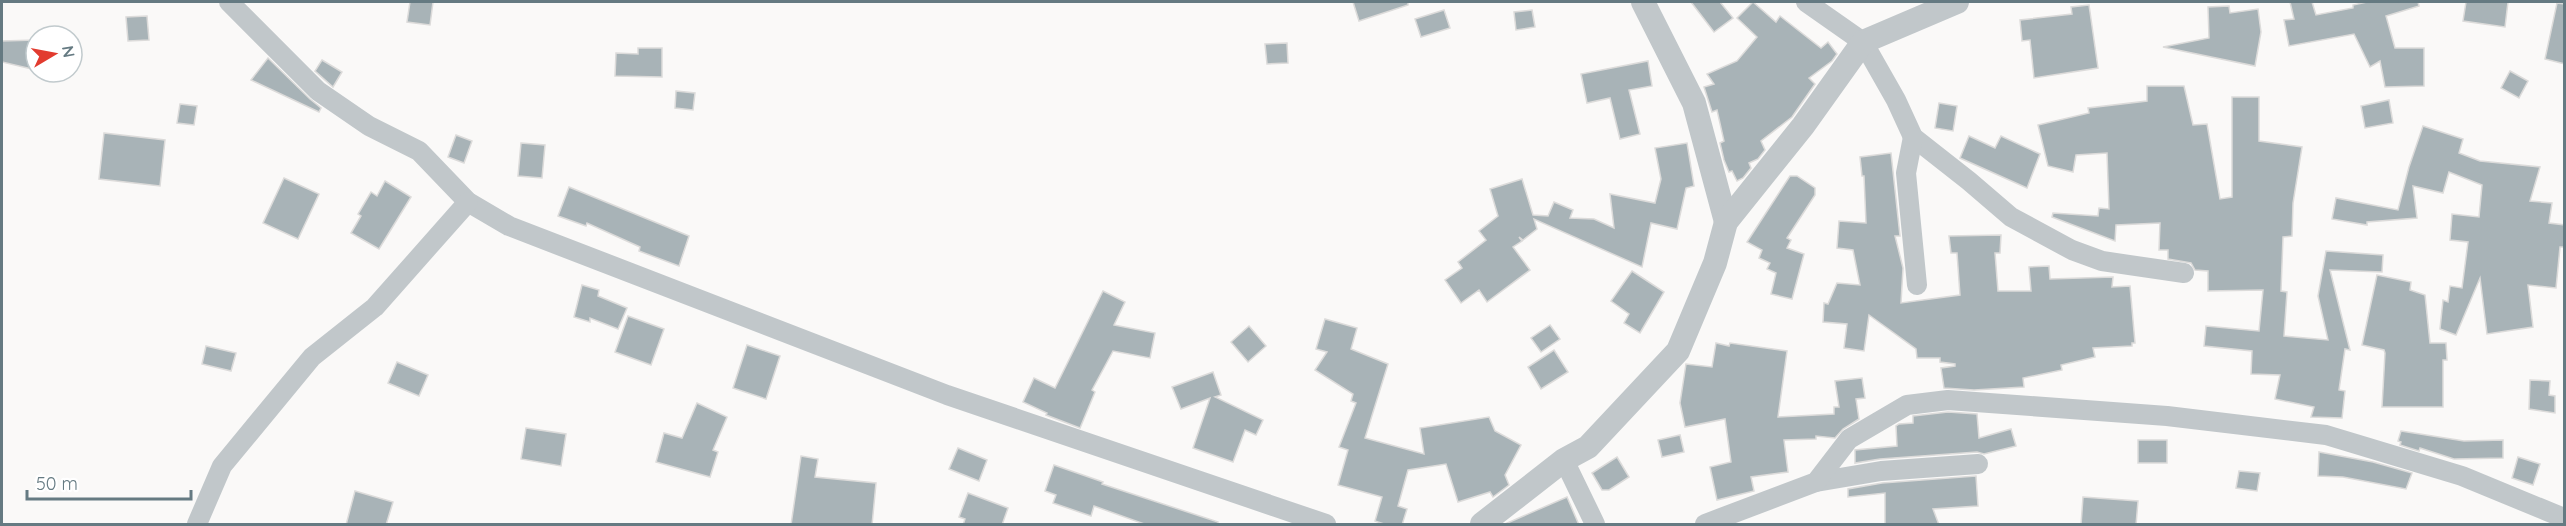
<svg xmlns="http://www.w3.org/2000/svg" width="2566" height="526" viewBox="0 0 2566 526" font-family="Quicksand,sans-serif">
<rect width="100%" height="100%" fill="#faf9f8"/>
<!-- building -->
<g fill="#a8b3b7" stroke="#dcdbda" stroke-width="1.5">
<polygon points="410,2 433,2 430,25 407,22"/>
<polygon points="1353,2 1408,2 1408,5 1359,21"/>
<polygon points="1691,2 1720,2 1733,18 1714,32"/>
<polygon points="1753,2 1776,22 1780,16 1821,48 1828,42 1837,54 1832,61 1809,78 1815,84 1792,117 1761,141 1765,150 1758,159 1749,163 1751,168 1743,178 1737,181 1732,171 1729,172 1724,160 1720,143 1724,141 1717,110 1712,112 1704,87 1714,84 1707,74 1737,61 1757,37 1737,18"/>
<polygon points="2290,2 2312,2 2316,15 2353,8 2353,5 2367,2 2418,2 2419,6 2386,16 2395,48 2424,48 2424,86 2385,87 2380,61 2370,67 2354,34 2289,46 2284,20 2294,19"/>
<polygon points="2466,2 2508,2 2505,27 2463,21"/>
<polygon points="2557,3 2565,4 2565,64 2545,59"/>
<polygon points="2089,5 2098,68 2034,78 2030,40 2022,41 2020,20 2072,14 2071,7"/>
<polygon points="2229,6 2230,13 2258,9 2261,32 2255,66 2163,47 2209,38 2208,7"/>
<polygon points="1444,10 1450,28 1421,37 1415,19"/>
<polygon points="1532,10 1535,27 1516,30 1514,12"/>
<polygon points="147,16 149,40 128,41 126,17"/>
<polygon points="36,40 36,70 2,62 2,41"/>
<polygon points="1287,43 1288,63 1267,64 1265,44"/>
<polygon points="638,48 662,48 662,77 615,76 616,53 638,54"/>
<polygon points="268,58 310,99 321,108 319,112 251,80"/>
<polygon points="322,60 342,72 333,87 315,71"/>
<polygon points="1648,61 1652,86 1629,90 1640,134 1620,139 1610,98 1587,103 1581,74"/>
<polygon points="2510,71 2528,81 2519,98 2501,88"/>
<polygon points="2147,86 2184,86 2193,125 2207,124 2220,199 2232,197 2232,97 2259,97 2259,141 2302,147 2293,203 2292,236 2283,237 2281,291 2287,292 2284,336 2328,340 2318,296 2326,251 2383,255 2382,272 2330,270 2350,350 2345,349 2339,390 2345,391 2342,418 2311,417 2314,407 2275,399 2280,375 2251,374 2252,351 2204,346 2206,326 2259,331 2263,290 2208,291 2208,271 2195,270 2191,263 2168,259 2168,250 2159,250 2160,223 2116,225 2115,241 2052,217 2053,213 2098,216 2099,208 2109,209 2107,153 2076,155 2073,172 2048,166 2038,125 2089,113 2088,108 2147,101"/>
<polygon points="676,91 695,93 693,110 675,108"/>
<polygon points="2389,100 2393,123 2365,128 2361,106"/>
<polygon points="1939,103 1957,106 1953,131 1935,128"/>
<polygon points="180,104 197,106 194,125 177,123"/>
<polygon points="2423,126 2463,139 2459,153 2480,161 2540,167 2530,201 2552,203 2549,223 2565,225 2565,247 2560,247 2556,288 2528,285 2533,327 2487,334 2480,278 2456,335 2440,329 2443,300 2448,302 2450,286 2462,288 2468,242 2450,240 2452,214 2479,217 2482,185 2449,172 2443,193 2413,186 2417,218 2367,222 2367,225 2332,219 2336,198 2398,210 2409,167"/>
<polygon points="104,133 165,140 160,186 99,179"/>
<polygon points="456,135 472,141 464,163 448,157"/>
<polygon points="1969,136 1995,148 2001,136 2040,154 2027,188 1960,158"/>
<polygon points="521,143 545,145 542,178 518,176"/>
<polygon points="1687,143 1694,186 1686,188 1677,229 1651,223 1642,267 1534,219 1537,229 1523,240 1519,237 1522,241 1513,247 1530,270 1487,302 1479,290 1461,303 1445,280 1462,268 1458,262 1486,240 1479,231 1498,216 1490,189 1522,179 1533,215 1548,216 1554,202 1573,210 1570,218 1594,219 1614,228 1610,194 1655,203 1661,179 1655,148"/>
<polygon points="1891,153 1900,236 1895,236 1903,268 1901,303 1960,295 1957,253 1951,253 1949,236 2001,235 2000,253 1995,253 1998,291 2031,291 2029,267 2049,266 2050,279 2113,277 2112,287 2130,286 2135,343 2132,343 2132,346 2093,348 2095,357 2061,365 2062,370 2023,378 2024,387 1974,390 1944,388 1941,368 1955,366 1955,364 1940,362 1940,358 1917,358 1916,349 1869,315 1864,351 1844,348 1847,324 1823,322 1824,303 1828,304 1837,283 1860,285 1853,250 1837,248 1839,221 1866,223 1864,176 1862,176 1860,157"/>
<polygon points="1790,176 1797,176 1815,188 1815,195 1787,238 1791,240 1787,248 1804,254 1792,299 1771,294 1776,273 1767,269 1770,263 1759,258 1762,250 1747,242"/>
<polygon points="284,178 319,194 298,239 263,223"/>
<polygon points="385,181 411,197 379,249 351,233 361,216 358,214 371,192 377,196"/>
<polygon points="569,187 689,236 679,266 639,251 640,247 587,223 586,226 558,216"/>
<polygon points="1632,271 1664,292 1640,333 1624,323 1629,314 1611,301"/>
<polygon points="2377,275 2411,282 2410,290 2425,295 2430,343 2446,343 2447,360 2443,360 2443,407 2382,407 2385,353 2384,350 2362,345"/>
<polygon points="582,285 599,290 598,296 627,308 618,329 590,318 590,322 574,317"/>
<polygon points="1103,291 1125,302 1114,325 1155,333 1150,358 1113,351 1092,390 1095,392 1080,428 1046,415 1047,413 1023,402 1034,378 1055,388"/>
<polygon points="628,316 664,329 651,365 615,352"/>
<polygon points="1325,319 1357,328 1351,349 1388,364 1365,438 1424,454 1420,428 1489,417 1495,431 1521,445 1505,475 1509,485 1493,497 1490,492 1458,502 1446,464 1408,470 1398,506 1407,509 1402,525 1387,525 1375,521 1382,497 1338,485 1348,450 1339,447 1356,403 1351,401 1353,394 1315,370 1327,352 1316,349"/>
<polygon points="1550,325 1560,339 1541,352 1531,338"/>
<polygon points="1249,326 1266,346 1248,362 1231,342"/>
<polygon points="1716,343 1729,346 1730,343 1787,351 1778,417 1834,414 1834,407 1839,407 1835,381 1862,378 1865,398 1856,399 1859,419 1843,429 1835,438 1816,436 1816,439 1784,440 1788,472 1751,477 1754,491 1717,500 1710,467 1731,462 1725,419 1685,427 1680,403 1686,364 1712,367"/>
<polygon points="747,345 780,356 766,399 733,388"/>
<polygon points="206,346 236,353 231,371 202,364"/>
<polygon points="1554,350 1568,372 1541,389 1528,367"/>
<polygon points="397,362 428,375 419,396 388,383"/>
<polygon points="1213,372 1221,395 1215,397 1263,420 1256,435 1245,430 1233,462 1193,448 1210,398 1181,409 1172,387"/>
<polygon points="2530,380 2550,381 2549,395 2555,396 2555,413 2529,409"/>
<polygon points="697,403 727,417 713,450 718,452 710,477 656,462 664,433 682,438"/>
<polygon points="1948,412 1977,414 1979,438 2011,429 2016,446 1984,454 1977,452 1880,459 1855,463 1855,450 1897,446 1896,426 1899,424 1913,423 1913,416"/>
<polygon points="526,428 566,434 561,466 521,459"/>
<polygon points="2401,431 2464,441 2503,440 2503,458 2454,459 2420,448 2419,451 2400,445 2401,442 2398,441"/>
<polygon points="1680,435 1684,452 1662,457 1658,440"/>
<rect x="2138" y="440" width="29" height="23"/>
<polygon points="958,448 987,460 979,481 949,469"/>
<polygon points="2319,452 2373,462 2412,473 2406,489 2343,477 2318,476"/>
<polygon points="801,456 818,459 815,477 876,483 872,525 791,525"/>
<polygon points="1617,457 1629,477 1609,490 1602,490 1592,473"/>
<polygon points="2518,457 2540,464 2533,485 2512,478"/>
<polygon points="1054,465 1103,482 1102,484 1218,522 1217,525 1147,525 1094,506 1091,516 1053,503 1056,495 1045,491"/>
<polygon points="2239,471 2260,473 2257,491 2236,488"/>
<polygon points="1976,476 1978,506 1933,509 1939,525 1885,525 1885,493 1848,497 1848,489 1882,483"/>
<polygon points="355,491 393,502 386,525 346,525"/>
<polygon points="968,493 1008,508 1002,525 963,525 965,519 959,517"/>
<polygon points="1567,497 1579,525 1505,525 1505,524"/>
<polygon points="2083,497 2138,501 2136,525 2081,525"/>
</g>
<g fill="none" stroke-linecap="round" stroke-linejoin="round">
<!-- minor -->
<g stroke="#c1c7ca" stroke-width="20">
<polyline points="229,2 318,91 369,126 419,151 468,202 509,226 947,395 1326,524"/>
<polyline points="1806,2 1863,42 1896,100 1913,137 1969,181 2011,217 2072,250 2102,261 2184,273"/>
<polyline points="1913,137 1906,173 1917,285"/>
<polyline points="1564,460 1595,524"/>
<polyline points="1816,482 1881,471 1978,464"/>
<polyline points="197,524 222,466 312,357 375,307 468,202"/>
<polyline points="1705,524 1816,482 1849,439 1907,405 1948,400 2167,416 2326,435 2462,476 2564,518"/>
</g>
<!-- tertiary -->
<g stroke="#c1c7ca" stroke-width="24">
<polyline points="1643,2 1694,103 1726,222"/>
<polyline points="1482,524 1564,460 1588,447 1678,351 1715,263 1726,222 1803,126 1863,42 1957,2"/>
</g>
</g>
<!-- border -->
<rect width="2566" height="526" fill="none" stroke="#657a82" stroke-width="6"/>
<!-- north arrow -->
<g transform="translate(54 54) rotate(80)"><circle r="28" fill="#ffffff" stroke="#c1cacd" stroke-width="1.5"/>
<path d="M0-4.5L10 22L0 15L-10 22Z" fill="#e23b2f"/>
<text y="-9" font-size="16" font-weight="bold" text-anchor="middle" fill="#657a82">N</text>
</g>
<!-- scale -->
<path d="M27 490v9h164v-9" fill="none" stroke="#657a82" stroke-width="3"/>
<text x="36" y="490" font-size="18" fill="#657a82" stroke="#ffffff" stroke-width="4.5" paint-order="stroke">50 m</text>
</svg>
